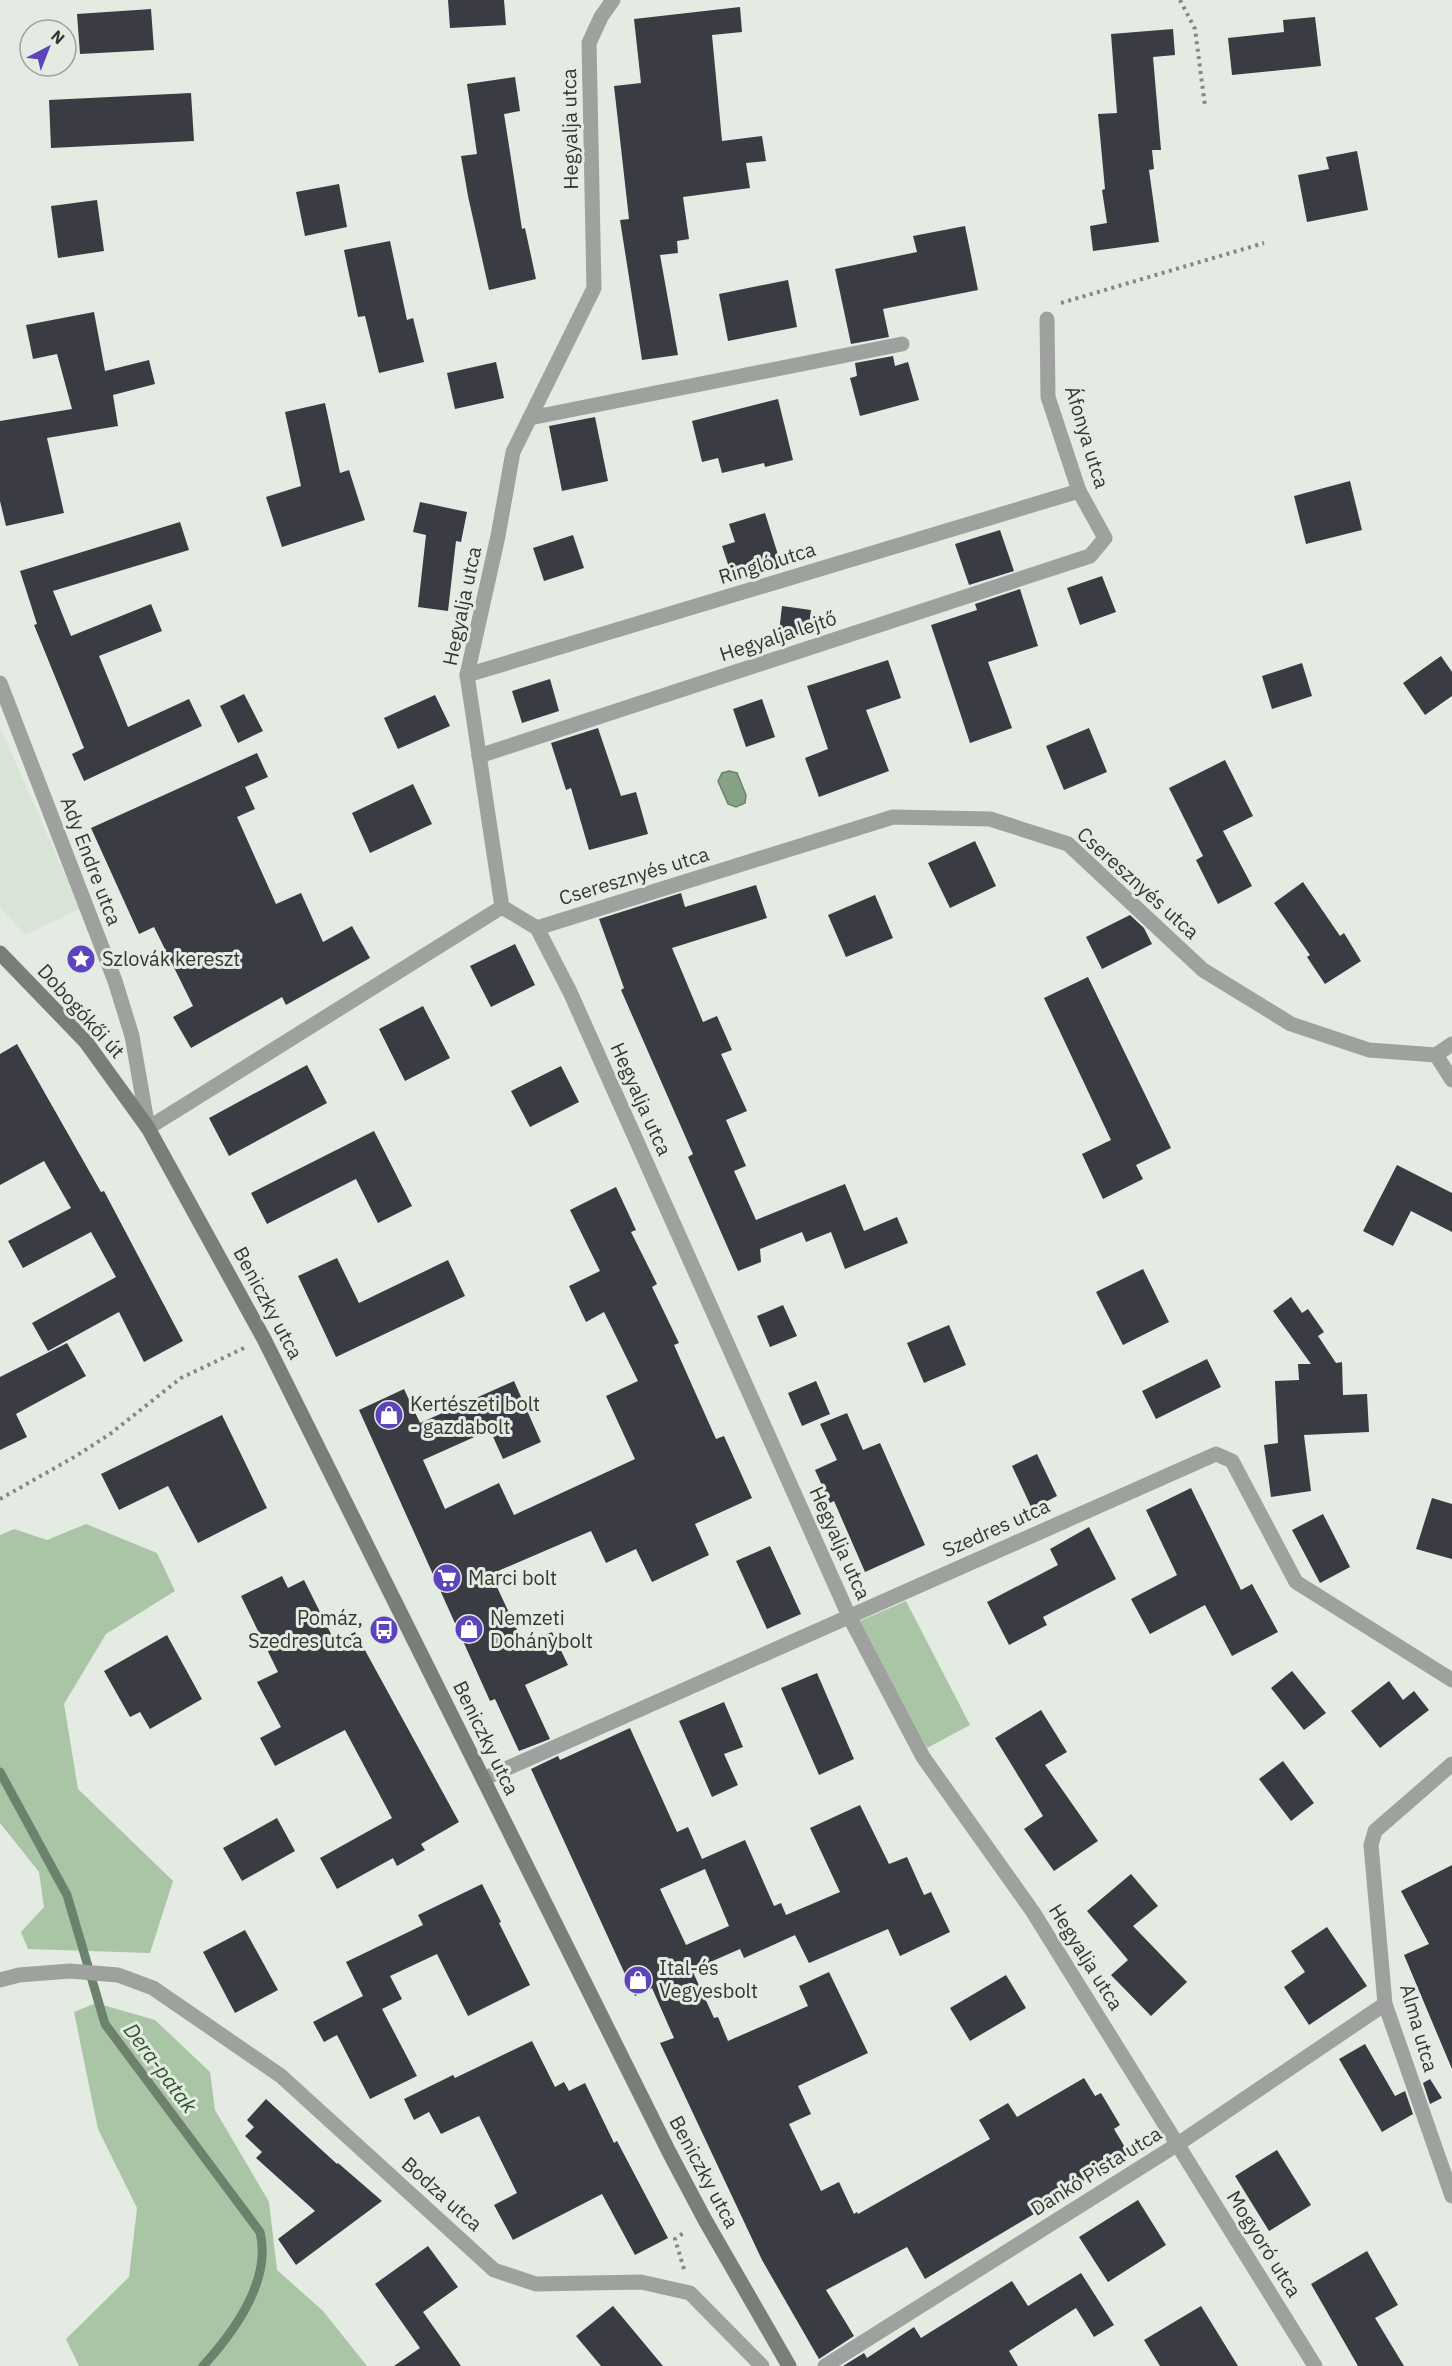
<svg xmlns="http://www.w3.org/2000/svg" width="1452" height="2366" viewBox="0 0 1452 2366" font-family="'IBM Plex Sans',sans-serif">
<rect width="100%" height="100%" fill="#e4ebe3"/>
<!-- built -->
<polygon fill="#d8e5d6" points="0,727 80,909 25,935 0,907"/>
<!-- green -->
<g fill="#a9c5a6">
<polygon points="86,1524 157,1553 175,1591 106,1634 64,1704 78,1789 173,1881 150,1953 28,1949 21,1932 44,1907 39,1872 0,1823 0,1535 14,1529 47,1540"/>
<polygon points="906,1601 970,1725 927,1748 860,1621"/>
<polygon points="96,2003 155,2020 210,2072 215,2110 269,2202 277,2270 323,2311 367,2366 79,2366 66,2339 129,2277 137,2208 98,2129 74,2012"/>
</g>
<!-- water -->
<polygon fill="#86a284" stroke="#6d826c" stroke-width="1.5" points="729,771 737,773 746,795 745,803 736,807 728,804 718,781 722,773"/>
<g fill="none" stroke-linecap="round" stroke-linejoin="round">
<!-- stream -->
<path stroke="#6d826c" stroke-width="9" d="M0 1772 67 1895 105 2024 260 2232C272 2281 234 2332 203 2366"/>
</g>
<!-- building -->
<g fill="#3b3b43" fill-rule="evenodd">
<polygon points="448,0 504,0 506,25 450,28"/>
<polygon points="740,7 742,32 712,35 722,141 762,136 766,161 746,163 750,188 683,197 689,239 677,241 678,253 660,255 678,355 642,360 620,220 629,219 614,86 641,83 634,19"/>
<polygon points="151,9 154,50 80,54 77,14"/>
<polygon points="1315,17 1321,66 1232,75 1228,38 1284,32 1283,20"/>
<polygon points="1173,29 1175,55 1153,57 1161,150 1152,150 1154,169 1149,170 1159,242 1093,251 1090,226 1107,223 1102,190 1105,189 1098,114 1117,113 1111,34"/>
<polygon points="515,77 520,111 504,114 522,229 525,228 536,279 489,290 468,196 461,156 477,154 467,84"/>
<polygon points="191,93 194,141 51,148 49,100"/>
<polygon points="1357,151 1368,210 1307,222 1298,175 1329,169 1326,157"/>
<polygon points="339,184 347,227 305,236 296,192"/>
<polygon points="97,200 104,251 58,258 51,206"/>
<polygon points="965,226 978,290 883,309 889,337 851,344 835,269 917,252 913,236"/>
<polygon points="390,241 407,320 413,318 424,362 379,373 365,316 358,317 344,250"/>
<polygon points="788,280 797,327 728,341 719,294"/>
<polygon points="94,312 105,371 149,360 155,384 113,395 118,426 47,438 64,513 6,526 0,501 0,421 72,409 57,354 33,359 26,325"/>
<polygon points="893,356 895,366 908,362 919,400 860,416 850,378 857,376 855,363"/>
<polygon points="496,362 504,398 455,409 447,373"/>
<polygon points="778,399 793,460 765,467 764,463 722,473 718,458 702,462 692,421"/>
<polygon points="325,403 340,473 349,470 365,520 282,547 266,497 301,486 285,412"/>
<polygon points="595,417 608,481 562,491 549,426"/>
<polygon points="1350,481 1362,530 1306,544 1294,496"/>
<polygon points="420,502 467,512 461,542 456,541 448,611 418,607 426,535 413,532"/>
<polygon points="765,513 779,558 779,568 734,582 722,546 735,542 729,524"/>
<polygon points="180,522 189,550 53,591 71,636 151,604 162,631 99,656 128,727 189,699 202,726 84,781 72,754 84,748 34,625 37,624 20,571"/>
<polygon points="1000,530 1014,571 969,585 955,544"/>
<polygon points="573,535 584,568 544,581 533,548"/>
<polygon points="1102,576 1116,612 1080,625 1067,588"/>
<polygon points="1020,589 1038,646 988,662 1012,728 970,743 931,625 977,610 975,604"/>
<polygon points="782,606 811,610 808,636 779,632"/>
<polygon points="1441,656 1452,672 1452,696 1425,715 1403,683"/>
<polygon points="888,660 901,698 866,710 889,771 819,797 805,758 828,749 807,686"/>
<polygon points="1302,663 1312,696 1272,709 1262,676"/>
<polygon points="550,679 559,711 522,723 512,691"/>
<polygon points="244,694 263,731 238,743 220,706"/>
<polygon points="435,695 450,726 398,749 384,718"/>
<polygon points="762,699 775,737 746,747 733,709"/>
<polygon points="598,728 621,796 636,792 648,834 589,850 571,788 566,790 551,743"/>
<polygon points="1089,728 1107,772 1064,790 1046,746"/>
<polygon points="257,753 268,777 245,787 255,809 237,817 276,904 301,893 323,942 352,926 370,958 286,1005 282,997 191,1048 173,1017 193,1006 154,927 139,934 91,828"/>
<polygon points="1225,760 1253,816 1223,831 1252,886 1218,904 1196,860 1203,856 1169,788"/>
<polygon points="413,784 432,824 370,853 352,813"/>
<polygon points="975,841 996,886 950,908 928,863"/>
<polygon points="1303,882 1340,936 1344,933 1361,961 1325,984 1307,957 1310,955 1274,903"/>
<polygon points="756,885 767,918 672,948 703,1022 717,1016 732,1050 721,1054 747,1111 726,1120 746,1166 734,1171 756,1220 845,1184 864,1231 897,1217 908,1243 845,1269 831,1232 806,1242 802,1232 760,1249 761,1262 738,1271 688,1157 693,1154 621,990 624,988 599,919 681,893 685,907"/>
<polygon points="875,895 893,938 846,957 828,915"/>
<polygon points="1130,915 1144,928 1152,944 1102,969 1086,937"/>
<polygon points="515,944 535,985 491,1007 470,966"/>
<polygon points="1088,977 1171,1148 1136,1165 1143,1179 1103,1199 1082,1154 1111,1140 1044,998"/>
<polygon points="423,1006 450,1058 405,1081 379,1029"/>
<polygon points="17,1044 101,1192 104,1191 183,1341 144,1362 119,1312 48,1351 32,1323 116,1277 91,1232 23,1268 8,1241 71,1208 44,1161 0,1185 0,1054"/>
<polygon points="307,1065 327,1103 229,1156 209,1118"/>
<polygon points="561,1066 579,1102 530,1127 511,1091"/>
<polygon points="374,1131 412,1206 378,1223 356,1179 267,1224 251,1193"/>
<polygon points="1397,1165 1452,1193 1452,1232 1411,1211 1393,1246 1363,1231"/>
<polygon points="616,1187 636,1230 631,1232 657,1284 652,1287 679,1343 674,1345 716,1439 724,1436 752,1498 695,1524 709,1555 652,1582 636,1549 606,1563 591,1531 491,1574 524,1645 552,1632 568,1665 525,1685 550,1739 519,1751 495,1699 490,1701 359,1410 404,1389 420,1423 514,1381 541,1442 503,1459 490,1430 423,1460 445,1509 499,1483 514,1515 635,1459 606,1396 638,1381 604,1312 586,1322 569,1286 600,1271 570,1210"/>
<polygon points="337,1258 359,1303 448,1260 465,1296 336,1357 298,1276"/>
<polygon points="1143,1269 1169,1322 1123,1345 1096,1292"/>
<polygon points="1291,1297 1302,1313 1308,1309 1324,1332 1318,1336 1336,1363 1342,1362 1343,1395 1367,1394 1369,1432 1304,1435 1311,1491 1271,1497 1264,1445 1278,1443 1275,1381 1299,1380 1298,1364 1311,1364 1273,1311"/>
<polygon points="783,1305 797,1336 770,1347 757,1316"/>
<polygon points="949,1325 966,1365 924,1383 907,1343"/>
<polygon points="67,1343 86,1376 16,1414 27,1437 0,1450 0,1377"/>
<polygon points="1207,1359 1221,1387 1156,1419 1142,1391"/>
<polygon points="816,1381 830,1414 802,1426 788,1393"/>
<polygon points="847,1413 863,1450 880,1443 925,1545 865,1572 834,1501 830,1503 815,1470 837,1460 820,1424"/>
<polygon points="222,1415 267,1508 198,1543 168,1486 119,1510 101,1474"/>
<polygon points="1037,1454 1057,1496 1032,1509 1012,1466"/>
<polygon points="1191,1488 1241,1590 1252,1584 1278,1632 1232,1656 1205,1605 1150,1634 1131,1599 1177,1575 1146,1510"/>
<polygon points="1432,1498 1452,1504 1452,1559 1416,1549"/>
<polygon points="1323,1514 1350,1567 1320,1583 1292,1530"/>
<polygon points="1089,1527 1116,1579 1043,1617 1047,1625 1009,1645 987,1602 1058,1565 1050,1549"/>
<polygon points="770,1546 801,1614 767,1629 736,1561"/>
<polygon points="282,1576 288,1588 304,1580 335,1642 355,1632 459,1822 421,1844 425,1850 397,1866 393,1858 337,1889 320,1858 392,1818 345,1730 275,1766 260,1738 281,1727 257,1682 278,1672 241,1596"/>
<polygon points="167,1635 202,1699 150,1729 140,1712 130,1717 104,1671"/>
<polygon points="1292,1671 1326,1713 1304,1730 1271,1688"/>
<polygon points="817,1673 854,1759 819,1775 781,1688"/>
<polygon points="1389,1681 1403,1700 1414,1691 1429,1710 1380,1748 1351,1711"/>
<polygon points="724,1702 743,1747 724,1754 738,1785 712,1797 679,1721"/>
<polygon points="1041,1710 1067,1752 1045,1765 1098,1841 1054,1871 1024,1829 1043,1816 995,1738"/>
<path d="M630 1728 677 1832 688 1827 702 1859 745 1840 774 1906 781 1903 786 1915 840 1892 810 1828 860 1805 889 1864 907 1857 924 1895 931 1892 950 1932 900 1956 888 1929 809 1963 793 1931 795 1935 744 1958 740 1949 692 1970 714 2018 718 2017 728 2041 808 2006 799 1986 829 1972 868 2053 798 2086 811 2114 789 2124 821 2191 839 2182 854 2214 857 2212 858 2214 990 2139 979 2120 1008 2103 1017 2117 1084 2078 1095 2096 1101 2093 1120 2125 1114 2129 1129 2154 1062 2193 1064 2196 925 2279 907 2247 826 2290 854 2336 819 2359 762 2260 660 2043 674 2038 652 1988 635 1996 531 1769 558 1756 560 1760ZM705 1869 729 1926 686 1945 660 1889Z"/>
<polygon points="1283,1761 1314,1803 1291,1821 1259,1779"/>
<polygon points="277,1818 295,1851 242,1881 223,1848"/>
<polygon points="1452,1865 1452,2069 1404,1955 1429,1944 1401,1891"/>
<polygon points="1131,1874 1158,1906 1133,1926 1187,1982 1151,2016 1111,1975 1128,1960 1087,1911"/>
<polygon points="482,1884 501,1922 499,1923 530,1985 468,2016 437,1954 390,1976 402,1999 382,2009 417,2076 370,2099 337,2035 324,2042 313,2022 363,1996 346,1962 423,1925 418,1915"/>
<polygon points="1327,1927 1367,1986 1309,2025 1284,1987 1305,1972 1291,1951"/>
<polygon points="245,1930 278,1990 235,2013 203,1952"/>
<polygon points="1006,1975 1026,2008 970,2041 950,2008"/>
<polygon points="532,2041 555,2087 564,2082 569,2091 585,2083 614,2143 617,2141 668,2238 635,2255 602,2194 513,2240 494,2205 517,2193 479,2116 441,2134 429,2112 414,2120 404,2099 453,2075 455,2078"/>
<polygon points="1365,2044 1395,2096 1405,2091 1413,2114 1382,2132 1339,2059"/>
<polygon points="1430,2079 1442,2098 1430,2104 1423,2083"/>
<polygon points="266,2099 337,2164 338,2163 382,2201 296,2265 278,2239 315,2211 256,2158 262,2152 245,2136 254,2127 247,2120"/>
<polygon points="1277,2150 1311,2205 1269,2231 1235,2176"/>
<polygon points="1138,2200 1166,2245 1108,2282 1079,2237"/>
<polygon points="428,2246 458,2287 423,2312 461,2366 394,2366 420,2348 375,2284"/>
<polygon points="1367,2251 1398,2305 1375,2318 1404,2366 1358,2366 1311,2284"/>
<polygon points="1081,2273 1114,2325 1094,2337 1076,2308 1009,2351 1018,2366 843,2366 864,2353 867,2358 914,2327 921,2338 1012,2281 1028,2306"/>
<polygon points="613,2306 663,2366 601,2366 576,2336"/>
<polygon points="1201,2306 1238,2366 1160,2366 1144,2340"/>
</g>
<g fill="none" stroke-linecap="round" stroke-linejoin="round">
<!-- path -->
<g stroke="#838882" stroke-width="4" stroke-dasharray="3 4.5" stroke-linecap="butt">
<polyline points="1180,0 1195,29 1205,106"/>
<polyline points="1061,303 1264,243"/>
<polyline points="0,1499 76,1456 110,1434 181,1378 244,1348"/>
<polyline points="684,2269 675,2239 685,2232"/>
</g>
<!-- minor -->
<g stroke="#9ea19d" stroke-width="15">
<polyline points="613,0 601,17 589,43 594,288 513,452 498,536 467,675 502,907 537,928 570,992 849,1616 923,1757 1033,1912 1315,2366"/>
<polyline points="530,418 902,344"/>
<polyline points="467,675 1079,491"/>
<polyline points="0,683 115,981 132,1036 148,1128 502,907"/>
<polyline points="479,756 1090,556 1105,538 1079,491 1048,397 1047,319"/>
<polyline points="537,928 893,817 990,819 1068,844 1203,970 1291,1024 1369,1050 1436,1055 1452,1044"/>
<polyline points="1436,1055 1452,1080"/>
<polyline points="1452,1764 1375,1831 1371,1845 1385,2004 1452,2196"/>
<polyline points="483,1779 1216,1454 1232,1461 1296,1582 1452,1680"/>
<polyline points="0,1980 19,1975 70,1971 118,1975 153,1988 281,2076 494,2270 536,2284 641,2282 690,2293 762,2366"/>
<polyline points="825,2366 1178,2144 1385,2004"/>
</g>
<!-- secondary -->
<polyline stroke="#7a7e79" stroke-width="15" points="0,953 86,1042 148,1128 264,1339 669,2152 705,2220 789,2366"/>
</g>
<!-- icons -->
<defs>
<g id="sight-disc" transform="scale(1.5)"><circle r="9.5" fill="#5d44bd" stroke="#e4ebe3"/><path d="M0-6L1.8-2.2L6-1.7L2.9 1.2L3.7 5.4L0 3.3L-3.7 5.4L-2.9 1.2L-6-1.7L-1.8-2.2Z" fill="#fff"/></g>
<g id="shop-disc" transform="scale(1.5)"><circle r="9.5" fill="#5d44bd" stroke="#e4ebe3"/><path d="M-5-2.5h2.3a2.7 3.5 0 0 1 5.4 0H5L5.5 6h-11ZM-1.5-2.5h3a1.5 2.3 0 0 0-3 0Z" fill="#fff"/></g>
<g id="supermarket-disc" transform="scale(1.5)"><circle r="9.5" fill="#5d44bd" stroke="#e4ebe3"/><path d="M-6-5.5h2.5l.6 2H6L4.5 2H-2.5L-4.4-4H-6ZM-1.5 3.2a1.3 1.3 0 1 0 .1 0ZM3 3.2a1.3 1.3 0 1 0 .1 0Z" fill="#fff"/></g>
<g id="bus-disc" transform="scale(1.5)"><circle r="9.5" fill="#5d44bd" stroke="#e4ebe3"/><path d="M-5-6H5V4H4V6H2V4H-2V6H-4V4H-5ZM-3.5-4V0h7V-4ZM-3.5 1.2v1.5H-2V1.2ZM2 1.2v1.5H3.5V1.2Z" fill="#fff"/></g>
</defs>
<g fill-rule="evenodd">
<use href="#sight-disc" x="81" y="959"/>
<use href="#shop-disc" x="389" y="1415"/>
<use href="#supermarket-disc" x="447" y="1578"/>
<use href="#shop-disc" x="469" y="1629"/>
<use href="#bus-disc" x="384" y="1630"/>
<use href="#shop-disc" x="638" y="1980"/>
</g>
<g text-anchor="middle" stroke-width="6" stroke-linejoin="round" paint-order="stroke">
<!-- street labels -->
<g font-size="20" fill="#343733" stroke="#e4ebe3">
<text transform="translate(570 129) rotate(-91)" y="7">Hegyalja utca</text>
<text transform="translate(1087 437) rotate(73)" y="7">Áfonya utca</text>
<text transform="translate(767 563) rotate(-17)" y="7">Ringló utca</text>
<text transform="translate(462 606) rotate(-78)" y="7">Hegyalja utca</text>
<text transform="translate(778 636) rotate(-18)" y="7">Hegyalja lejtő</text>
<text transform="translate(91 861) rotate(69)" y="7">Ady Endre utca</text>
<text transform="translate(634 876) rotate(-17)" y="7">Cseresznyés utca</text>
<text transform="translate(1138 883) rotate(42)" y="7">Cseresznyés utca</text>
<text transform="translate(81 1011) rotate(48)" y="7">Dobogókői út</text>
<text transform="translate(641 1099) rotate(66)" y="7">Hegyalja utca</text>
<text transform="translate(268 1303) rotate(62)" y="7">Beniczky utca</text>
<text transform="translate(996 1528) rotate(-24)" y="7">Szedres utca</text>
<text transform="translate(840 1543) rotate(66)" y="7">Hegyalja utca</text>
<text transform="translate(486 1738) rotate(64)" y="7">Beniczky utca</text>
<text transform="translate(1086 1957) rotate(58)" y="7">Hegyalja utca</text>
<text transform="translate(1419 2028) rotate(74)" y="7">Alma utca</text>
<text transform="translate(1096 2171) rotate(-32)" y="7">Dankó Pista utca</text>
<text transform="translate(704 2172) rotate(62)" y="7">Beniczky utca</text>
<text transform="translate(442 2194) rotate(42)" y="7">Bodza utca</text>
<text transform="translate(1264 2244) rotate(58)" y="7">Mogyoró utca</text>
</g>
<!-- poi labels -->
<g font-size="20" fill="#343733" stroke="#e4ebe3" text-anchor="start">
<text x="102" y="966">Szlovák kereszt</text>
<text x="410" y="1411">Kertészeti bolt<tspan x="410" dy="23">- gazdabolt</tspan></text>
<text x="468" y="1585">Marci bolt</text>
<text x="363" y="1625" text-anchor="end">Pomáz,<tspan x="363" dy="23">Szedres utca</tspan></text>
<text x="490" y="1625">Nemzeti<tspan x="490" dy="23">Dohánybolt</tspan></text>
<text x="659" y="1975">Ital-és<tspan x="659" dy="23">Vegyesbolt</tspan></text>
</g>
<!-- water labels -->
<g font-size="21" font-style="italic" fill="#2d562a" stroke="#e4ebe3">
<text transform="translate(160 2068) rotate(53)" y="7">Dera-patak</text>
</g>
</g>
<!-- north arrow -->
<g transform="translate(48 48) rotate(42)"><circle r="28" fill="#e4ebe3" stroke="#9ea39d" stroke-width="1.5"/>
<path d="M0-4.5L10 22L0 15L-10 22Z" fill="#5d44bd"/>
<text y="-9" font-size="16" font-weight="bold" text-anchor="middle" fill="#343733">N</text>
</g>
</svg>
